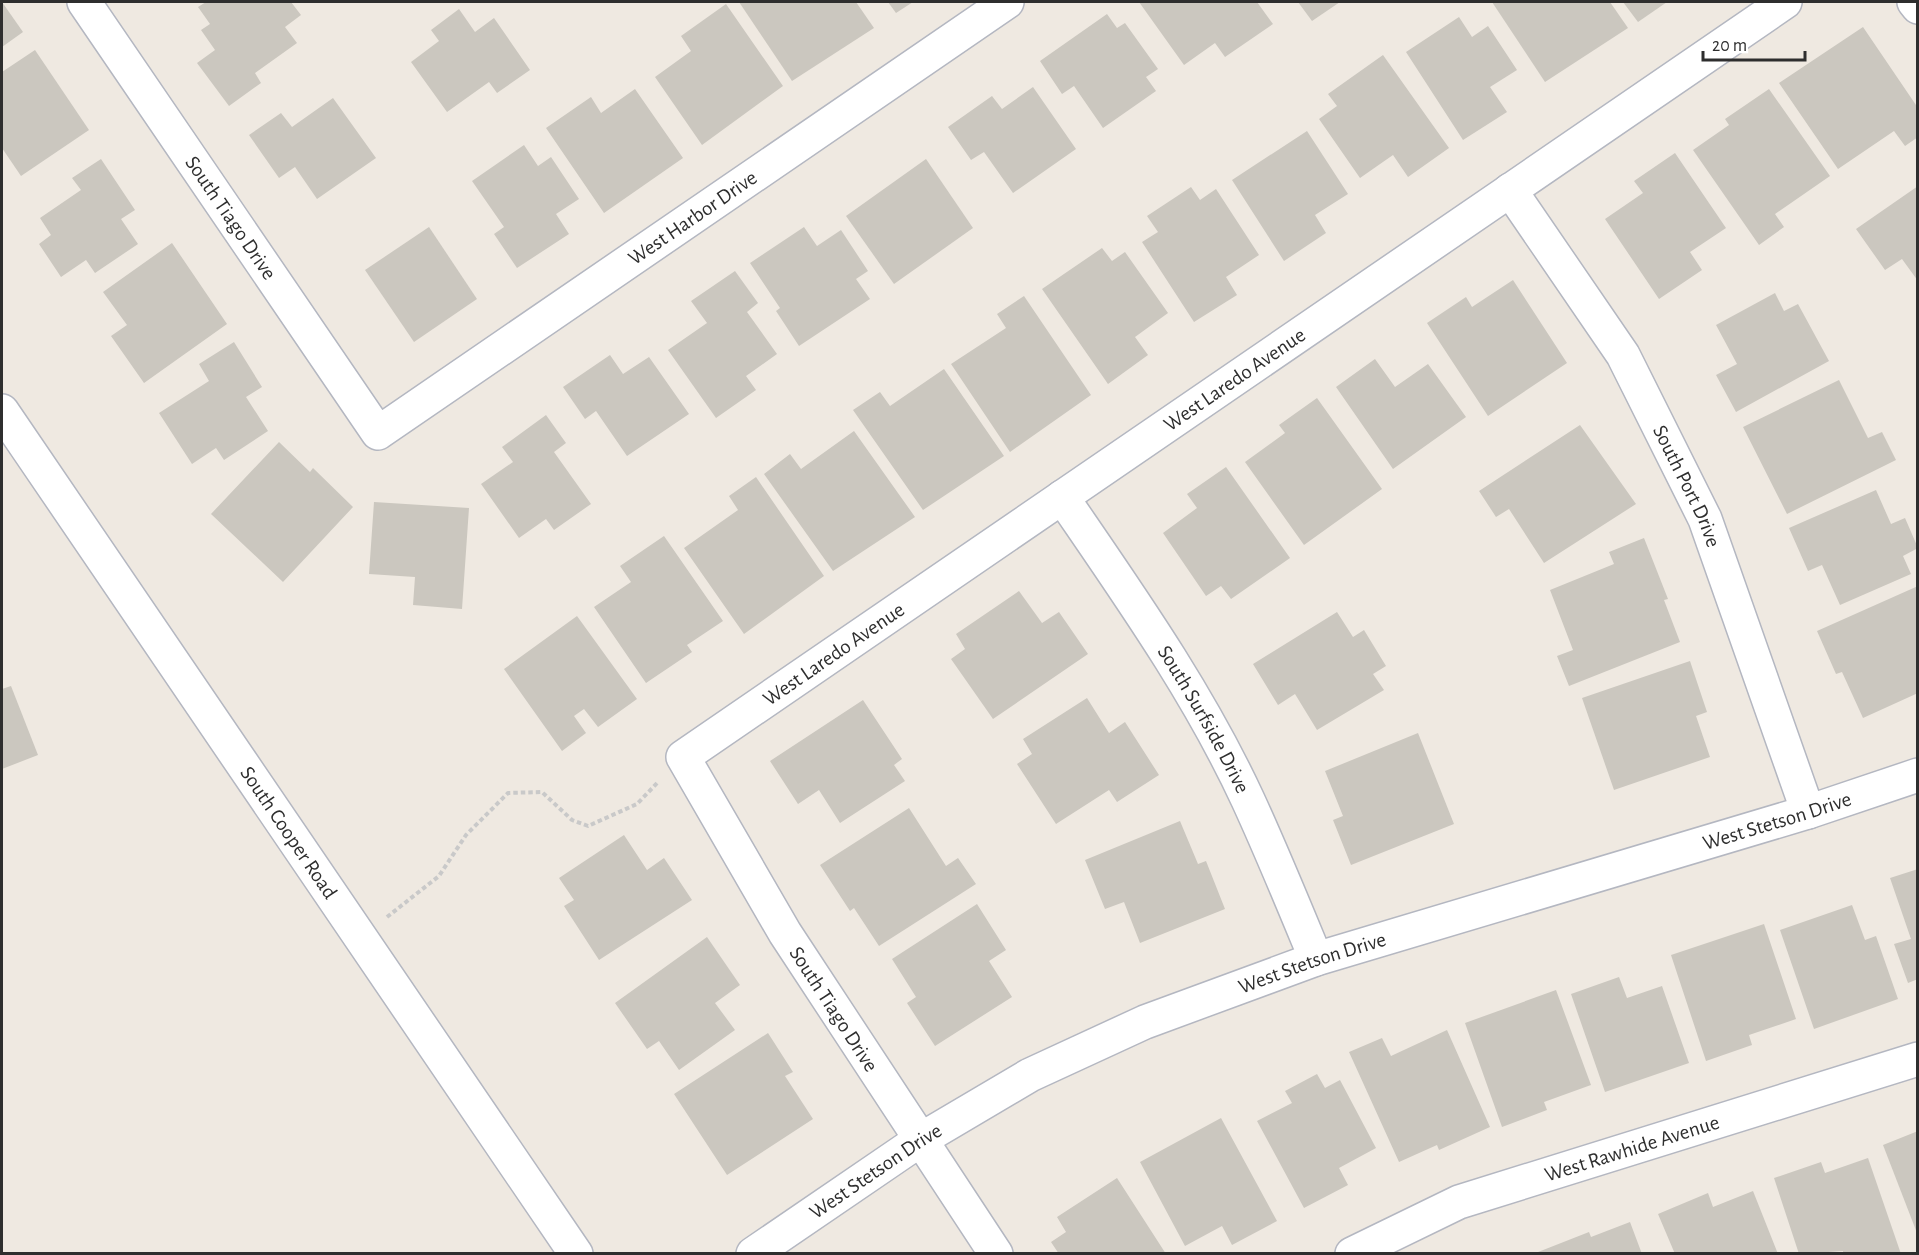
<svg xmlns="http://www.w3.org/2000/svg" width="1919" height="1255" viewBox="0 0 1919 1255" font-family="'Alegreya Sans',sans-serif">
<rect width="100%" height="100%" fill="#efe9e1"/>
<!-- building -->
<g fill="#cbc7bf">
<polygon points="2,2 23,32 2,47"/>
<polygon points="206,2 291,2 301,15 285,27 297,43 255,73 261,83 229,106 197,63 215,50 201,30 210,24 198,7"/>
<polygon points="739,2 856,2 874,28 792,81"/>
<polygon points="888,2 913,2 896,13"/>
<polygon points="1139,2 1257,2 1273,24 1225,57 1215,43 1184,65"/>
<polygon points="1298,2 1340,2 1312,21"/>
<polygon points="1492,2 1610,2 1628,28 1545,82"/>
<polygon points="1623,2 1667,2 1638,22"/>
<polygon points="726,4 783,86 702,145 655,77 691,51 681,36"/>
<polygon points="459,9 475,32 494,18 530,70 497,93 489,82 447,112 411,62 439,41 431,30"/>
<polygon points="1107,14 1117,28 1125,23 1158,69 1146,77 1156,91 1103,128 1074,86 1062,94 1040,61"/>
<polygon points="1459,17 1472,37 1488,26 1517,70 1490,87 1507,112 1463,140 1406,52"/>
<polygon points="1863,27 1918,108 1918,137 1905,146 1894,131 1838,169 1779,83"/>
<polygon points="35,50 89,130 21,176 2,148 2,72"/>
<polygon points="1383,55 1449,148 1408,177 1393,155 1360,178 1319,119 1337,106 1328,94"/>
<polygon points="1033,87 1076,149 1013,193 984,152 971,160 948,127 992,96 1002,109"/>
<polygon points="635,89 683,158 604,213 546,128 591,97 601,113"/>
<polygon points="1769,89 1830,176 1775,214 1784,227 1759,245 1693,150 1729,125 1725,119"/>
<polygon points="333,98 376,158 317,199 295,167 279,178 249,135 281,113 292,127"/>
<polygon points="1307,131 1348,194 1315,215 1326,233 1284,261 1232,180"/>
<polygon points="524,145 538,166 551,157 579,199 556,214 569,234 517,268 494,234 504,227 472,181"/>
<polygon points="1675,153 1726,228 1690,252 1702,270 1659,299 1605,219 1643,193 1634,181"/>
<polygon points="101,159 135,210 121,219 138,244 95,273 86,260 61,277 39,244 51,235 40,218 81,190 72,178"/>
<polygon points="926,159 973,228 894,284 846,216"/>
<polygon points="1918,186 1918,281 1902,259 1885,270 1856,229"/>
<polygon points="1191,187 1200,200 1216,189 1259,255 1226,277 1237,295 1194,322 1142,242 1158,232 1147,216"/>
<polygon points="429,227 477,299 414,342 365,270"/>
<polygon points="804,227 817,246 841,230 868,271 856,279 870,299 799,346 776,311 780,308 750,263"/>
<polygon points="172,243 227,324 144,383 111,336 127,325 103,292"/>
<polygon points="1102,248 1112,261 1125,252 1168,313 1135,337 1148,355 1108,384 1042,289"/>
<polygon points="735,271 758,303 747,312 777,354 746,376 756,390 716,418 668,350 707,323 691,301"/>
<polygon points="1513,280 1567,363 1488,416 1427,323 1466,297 1472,307"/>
<polygon points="1775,293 1784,311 1798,304 1829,361 1736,412 1716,375 1737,364 1716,325"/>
<polygon points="1024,296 1091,395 1010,452 951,364 1006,328 997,314"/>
<polygon points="234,342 262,387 246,397 268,431 224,460 216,448 192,464 159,413 209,381 199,364"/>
<polygon points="610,355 623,374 649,357 689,414 627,456 596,411 585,419 563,387"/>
<polygon points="1375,359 1395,387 1428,364 1466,417 1393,469 1336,387"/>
<polygon points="944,369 1004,456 923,510 853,410 880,392 890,406"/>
<polygon points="1839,380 1868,438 1882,432 1896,460 1787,514 1743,427"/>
<polygon points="1317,398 1382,489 1304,545 1245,462 1285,433 1279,425"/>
<polygon points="546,415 566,443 554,452 591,504 554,530 546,519 519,538 481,484 513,462 502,447"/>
<polygon points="1580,425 1636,504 1544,563 1509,509 1496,517 1479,491"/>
<polygon points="854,431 915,517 833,571 764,474 790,454 801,469"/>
<polygon points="279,442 310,472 313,468 353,507 283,582 211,514"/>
<polygon points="1226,467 1290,558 1231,599 1221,586 1206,596 1163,533 1197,508 1187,494"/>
<polygon points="756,477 824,576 744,634 684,548 738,510 729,496"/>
<polygon points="1876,490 1891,524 1905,518 1918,548 1903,556 1911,574 1840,605 1822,565 1808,571 1789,528"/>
<polygon points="374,502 469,508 462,609 413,605 415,577 369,574"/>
<polygon points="664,536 723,621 687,645 692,652 646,683 594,607 631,582 620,566"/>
<polygon points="1644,538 1668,599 1664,600 1680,642 1569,686 1557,656 1573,650 1550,590 1614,564 1609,552"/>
<polygon points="1918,586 1918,693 1863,718 1842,672 1836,674 1817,631"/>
<polygon points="1019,591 1042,623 1059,612 1088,654 993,719 951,659 965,649 956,634"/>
<polygon points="1337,612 1353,637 1364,630 1386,666 1373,674 1384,690 1317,730 1295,694 1278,705 1253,664"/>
<polygon points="577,616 637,699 598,727 584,709 574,716 586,733 562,751 504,669"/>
<polygon points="1690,661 1707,712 1696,716 1710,757 1614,790 1582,698"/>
<polygon points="11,686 38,755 2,769 2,689"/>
<polygon points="1087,698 1109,733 1125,722 1159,775 1117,802 1109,790 1056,824 1017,764 1032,754 1023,739"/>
<polygon points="863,700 902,759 894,765 905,781 840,823 819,790 798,804 770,761"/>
<polygon points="1418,733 1454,824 1351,865 1333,820 1343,816 1325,771"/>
<polygon points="909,808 946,866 958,858 976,884 879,946 854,908 850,911 820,865"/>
<polygon points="1180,821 1198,864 1206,861 1225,909 1140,943 1124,902 1105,909 1085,860"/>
<polygon points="624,835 647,870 664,858 692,900 599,960 564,906 574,900 559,878"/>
<polygon points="1918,869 1918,979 1908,983 1894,944 1911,939 1890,878"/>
<polygon points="977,904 1006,950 989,961 1012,997 935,1046 907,1003 916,997 892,959"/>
<polygon points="1852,905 1865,940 1876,936 1898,999 1814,1029 1780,930"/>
<polygon points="1764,924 1796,1019 1749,1035 1752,1045 1706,1061 1671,955"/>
<polygon points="707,937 740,985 715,1003 735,1030 679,1070 659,1041 647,1049 615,1003"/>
<polygon points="1619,977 1627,998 1662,986 1689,1063 1605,1092 1571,994"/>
<polygon points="1556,990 1591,1085 1544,1102 1547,1110 1502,1127 1465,1023"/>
<polygon points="1447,1030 1490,1127 1439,1150 1437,1145 1399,1162 1349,1052 1382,1038 1391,1056"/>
<polygon points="768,1033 793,1072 785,1076 813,1119 727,1175 674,1094"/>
<polygon points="1317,1074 1325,1088 1340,1080 1376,1148 1339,1168 1348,1185 1304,1208 1257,1121 1292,1103 1285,1091"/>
<polygon points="1221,1118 1277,1221 1232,1245 1222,1226 1185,1246 1140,1162"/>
<polygon points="1918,1131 1918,1233 1917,1233 1883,1145"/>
<polygon points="1868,1158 1901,1254 1843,1254 1843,1251 1799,1254 1774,1178 1821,1162 1825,1173"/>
<polygon points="1117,1178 1166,1254 1059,1254 1051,1242 1066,1232 1057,1217"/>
<polygon points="1753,1191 1778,1254 1675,1254 1658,1214 1708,1193 1713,1207"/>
<polygon points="1630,1222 1642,1254 1533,1254 1589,1232 1591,1237"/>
</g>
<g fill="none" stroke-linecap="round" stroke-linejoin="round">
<!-- minor casing -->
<g stroke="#b4b7c1" stroke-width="36">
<g id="minor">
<path id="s1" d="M84 2 378 433 1007 2"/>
<polyline points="1914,2 1918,7"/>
<path id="s2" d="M1510 190 1623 355 1705 519 1808 812"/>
<path id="s3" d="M1062 497C1129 595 1198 692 1248 800 1272 852 1294 906 1316 959"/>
<path id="s4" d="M753 1254 920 1140 1030 1075 1145 1022 1316 959 1808 812 1918 775"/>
<path id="s5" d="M996 1254 785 933 683 757 1785 2"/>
<path id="s6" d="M1352 1254 1459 1202 1918 1059"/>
</g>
</g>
<!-- secondary casing -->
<g stroke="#b4b7c1" stroke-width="36">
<g id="secondary">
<path id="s7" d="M2 411 576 1254"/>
</g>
</g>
<!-- path -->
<polyline stroke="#c9c9c9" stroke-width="4" stroke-dasharray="4.5 3" stroke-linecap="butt" points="387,917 439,876 466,835 508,793 542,792 572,820 588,826 637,804 659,781"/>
<!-- minor -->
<use href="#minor" stroke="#fff" stroke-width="33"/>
<!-- secondary -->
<use href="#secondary" stroke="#fff" stroke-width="33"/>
</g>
<g text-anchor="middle" stroke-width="6" stroke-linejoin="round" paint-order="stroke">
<!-- street labels -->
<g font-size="21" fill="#2e2e2e" stroke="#fff">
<text dy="7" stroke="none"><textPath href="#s1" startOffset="261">South Tiago Drive</textPath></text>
<text dy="7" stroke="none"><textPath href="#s1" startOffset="903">West Harbor Drive</textPath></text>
<text dy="7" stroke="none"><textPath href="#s5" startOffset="1256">West Laredo Avenue</textPath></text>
<text dy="7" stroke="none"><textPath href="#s2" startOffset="346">South Port Drive</textPath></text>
<text dy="7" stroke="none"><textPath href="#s5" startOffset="770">West Laredo Avenue</textPath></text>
<text dy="7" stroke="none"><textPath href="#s3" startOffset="264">South Surfside Drive</textPath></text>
<text dy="7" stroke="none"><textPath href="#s4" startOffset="1120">West Stetson Drive</textPath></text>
<text dy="7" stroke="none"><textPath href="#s7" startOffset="510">South Cooper Road</textPath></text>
<text dy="7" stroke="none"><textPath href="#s4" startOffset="634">West Stetson Drive</textPath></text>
<text transform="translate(834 1009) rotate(57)" y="7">South Tiago Drive</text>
<text dy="7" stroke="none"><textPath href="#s6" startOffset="300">West Rawhide Avenue</textPath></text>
<text dy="7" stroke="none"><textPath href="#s4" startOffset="148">West Stetson Drive</textPath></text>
</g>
</g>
<!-- border -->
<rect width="1919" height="1255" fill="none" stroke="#2e2e2e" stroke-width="6"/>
<!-- scale -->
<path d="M1703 51v9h102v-9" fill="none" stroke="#2e2e2e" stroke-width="3"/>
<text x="1712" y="51" font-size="18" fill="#2e2e2e" stroke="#ffffff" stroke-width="4.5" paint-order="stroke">20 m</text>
</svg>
